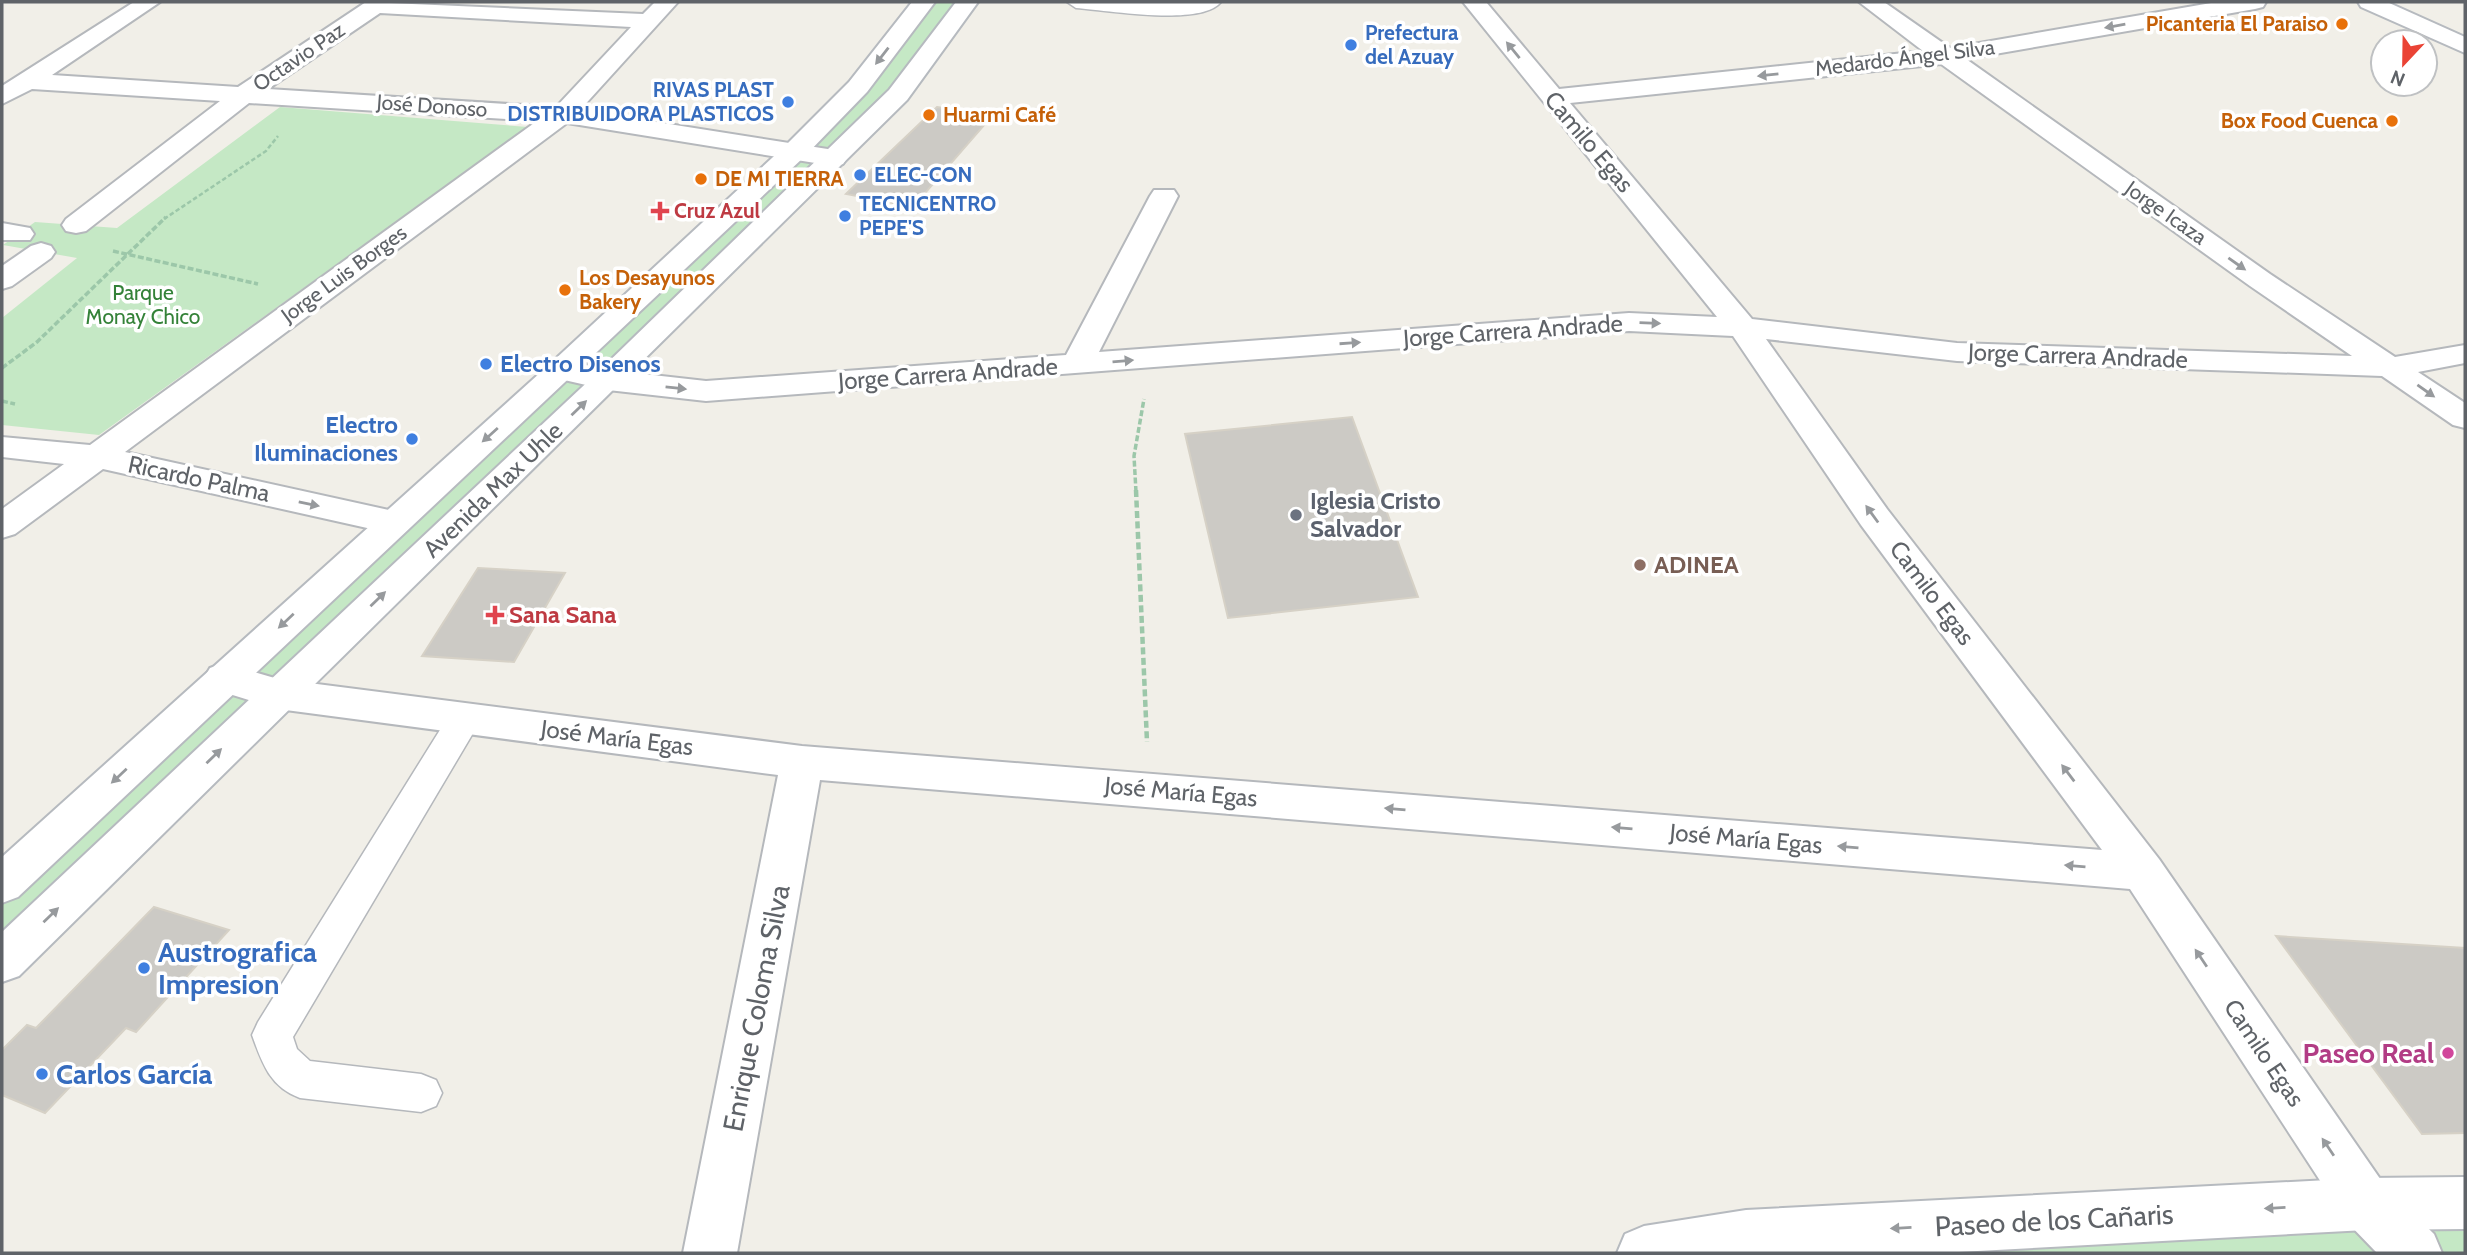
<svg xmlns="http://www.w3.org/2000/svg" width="2467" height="1255" viewBox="0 0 2467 1255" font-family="Cabin,sans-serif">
<rect width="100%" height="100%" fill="#f1efe8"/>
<!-- green -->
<g fill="#c5e8c5">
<polygon points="924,2 967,2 898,95 2,962 2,884 858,87"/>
<polygon points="280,107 528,127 99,435 2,425 2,318 77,258 3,245 35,222 117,228"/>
<polygon points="2360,1213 2399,1253 1767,1253 1764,1244"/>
<polygon points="2465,1218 2465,1253 2429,1253 2394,1219"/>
</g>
<!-- building -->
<g fill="#cccac5" stroke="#d6d1c6" stroke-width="2">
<polygon points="937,107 992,116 913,207 846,194"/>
<polygon points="1352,417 1418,597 1228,618 1185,434"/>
<polygon points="478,568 565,573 514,662 422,656"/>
<polygon points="154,907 229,930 136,1032 126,1028 45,1113 2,1095 2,1050 27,1025 36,1028"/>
<polygon points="2276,936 2465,948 2465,1133 2422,1134"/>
</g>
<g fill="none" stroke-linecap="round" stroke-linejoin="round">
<!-- lane casing -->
<g stroke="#b5b8bc" stroke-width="3">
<g id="lane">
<path d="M1067 2H1221C1201 27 1106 10 1076 8Z"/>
<path d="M465 705 477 709 482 718 293 1037 297 1049 310 1061 421 1074 436 1080 442 1093 436 1106 421 1112 300 1098C270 1087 262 1063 252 1035L258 1022 453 709Z"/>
</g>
</g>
<!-- street casing -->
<g stroke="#b5b8bc" stroke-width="4">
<g id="street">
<path d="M134 2H160L52 75 238 87 366 2 643 14 655 2H678L580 110 834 150 843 152 847 158 843 164 834 166 567 123 125 452 407 514 412 522 407 530 394 534 103 469 15 534 2 538V509L64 464 2 457V437L90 445 537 121 249 103 86 231 76 233 66 231 62 225 66 219 220 101 32 89 2 104V86ZM380 13 631 27 556 107 268 89Z"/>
<path d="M1463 2H1486L1559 89 1923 51 1859 2H1884L1950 48 2217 2H2266L2263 7 2255 9 1966 59 2270 274 2395 357 2465 345V363L2418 372 2465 403V428L2453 425 2382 376 1957 361 1766 339 1887 509 2159 859 2385 1186 2434 1234 2442 1253H2377L2347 1222 2130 889 820 780 737 1253H683L778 775 278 709 210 688 204 678 210 668 224 663 278 679 802 746 2102 850 1861 525 1733 336 1629 331 706 401 608 390 551 377 546 370 551 363 562 360 608 370 706 381 1066 355 1150 196 1154 190H1174L1178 196 1099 352 1629 313 1717 317ZM1941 64 2250 286 2352 356 1957 343 1752 319 1570 103Z"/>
<polygon points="2,223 30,228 34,234 30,240 2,240"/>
<polygon points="41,243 51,246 55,252 51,258 12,286 2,289 2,266 31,246"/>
</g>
</g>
<!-- secondary casing -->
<g stroke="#b6babf" stroke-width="4">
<g id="secondary">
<polygon points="912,2 935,2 867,92 804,157 18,897 2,903 2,857 551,363 786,145 849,82"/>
<polygon points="956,2 978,2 907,100 19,976 2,982 2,932 597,373 889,90"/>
<polygon points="2358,2 2387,2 2465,37 2465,53 2361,7"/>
<polygon points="2465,1177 2465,1229 2366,1230 1940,1253 1617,1253 1625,1234 1644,1226 1746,1210 2366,1178"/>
</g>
</g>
<!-- path-far2 -->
<polyline stroke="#9cc7a9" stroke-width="2.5" stroke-dasharray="4.5 2.5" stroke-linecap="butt" points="164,219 266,151 278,136"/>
<!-- path-far1 -->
<g stroke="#9cc7a9" stroke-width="3.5" stroke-dasharray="6 2.5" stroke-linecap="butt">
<polyline points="113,251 258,284"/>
<polyline points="2,368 37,342 166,217"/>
<polyline points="2,401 15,404"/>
<polyline points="1136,492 1134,456 1144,399"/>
</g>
<!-- path -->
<polyline stroke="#9cc7a9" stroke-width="4.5" stroke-dasharray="7 3.5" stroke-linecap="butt" points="1136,490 1147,742"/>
<!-- lane -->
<use href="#lane" fill="#fff" fill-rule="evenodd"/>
<!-- street -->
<use href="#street" fill="#fff" fill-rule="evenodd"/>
<!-- secondary -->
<use href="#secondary" fill="#fff" fill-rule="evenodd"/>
</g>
<!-- one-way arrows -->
<defs><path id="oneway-solid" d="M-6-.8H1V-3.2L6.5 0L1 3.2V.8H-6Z" transform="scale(1.75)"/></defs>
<g fill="#979a9d">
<use href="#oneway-solid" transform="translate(2115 26) rotate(170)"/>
<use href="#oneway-solid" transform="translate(1513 50) rotate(-129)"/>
<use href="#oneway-solid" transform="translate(882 56) rotate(128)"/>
<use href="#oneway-solid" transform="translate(1768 75) rotate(174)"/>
<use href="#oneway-solid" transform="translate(2237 264) rotate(35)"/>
<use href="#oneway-solid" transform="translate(1650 323) rotate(2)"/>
<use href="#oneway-solid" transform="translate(1350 343) rotate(-4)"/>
<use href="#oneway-solid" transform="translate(1123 361) rotate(-5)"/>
<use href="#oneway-solid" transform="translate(676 388) rotate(6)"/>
<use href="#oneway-solid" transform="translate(2426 391) rotate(35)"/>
<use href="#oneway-solid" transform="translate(579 408) rotate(-44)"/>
<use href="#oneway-solid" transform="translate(490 435) rotate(138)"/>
<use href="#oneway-solid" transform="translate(309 504) rotate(12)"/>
<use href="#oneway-solid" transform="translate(1872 514) rotate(-126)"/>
<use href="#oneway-solid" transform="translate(378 599) rotate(-44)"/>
<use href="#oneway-solid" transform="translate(286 621) rotate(137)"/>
<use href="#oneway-solid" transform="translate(214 756) rotate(-44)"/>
<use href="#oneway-solid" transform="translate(2068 773) rotate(-127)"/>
<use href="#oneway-solid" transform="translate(119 776) rotate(137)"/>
<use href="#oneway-solid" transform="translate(1395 809) rotate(-175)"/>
<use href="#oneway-solid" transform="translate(1622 828) rotate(-175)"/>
<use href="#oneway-solid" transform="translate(1848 847) rotate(-175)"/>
<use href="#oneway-solid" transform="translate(2075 866) rotate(-175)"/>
<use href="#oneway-solid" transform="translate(51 915) rotate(-44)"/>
<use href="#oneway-solid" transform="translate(2201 958) rotate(-124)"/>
<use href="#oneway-solid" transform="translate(2328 1147) rotate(-124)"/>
<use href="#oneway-solid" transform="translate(2275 1208) rotate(177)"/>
<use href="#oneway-solid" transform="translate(1901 1228) rotate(177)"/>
</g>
<!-- markers -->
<g fill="#e8710a" stroke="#fff" stroke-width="2.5">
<circle cx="2342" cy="24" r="7"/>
<circle cx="929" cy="115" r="7"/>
<circle cx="2392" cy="121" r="7"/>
<circle cx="701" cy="179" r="7"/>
<circle cx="565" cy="290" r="7"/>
</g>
<g fill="#3f7fe0" stroke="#fff" stroke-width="2.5">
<circle cx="1351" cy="45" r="7"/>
<circle cx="788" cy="102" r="7"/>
<circle cx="860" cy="175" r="7"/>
<circle cx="845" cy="216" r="7"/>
<circle cx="486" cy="364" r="7"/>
<circle cx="412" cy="439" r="7"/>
<circle cx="144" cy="968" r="7"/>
<circle cx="42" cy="1074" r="7"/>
</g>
<g fill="#e0444e" stroke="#fff" stroke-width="2.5">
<path d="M656.5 200.5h7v7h7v7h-7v7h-7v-7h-7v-7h7z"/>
<path d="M491.5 604.5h7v7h7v7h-7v7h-7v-7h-7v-7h7z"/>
</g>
<circle fill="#6b7280" stroke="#fff" stroke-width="2.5" cx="1296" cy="515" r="7"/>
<circle fill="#8d6e63" stroke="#fff" stroke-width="2.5" cx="1640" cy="565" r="7"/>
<circle fill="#d1479c" stroke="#fff" stroke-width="2.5" cx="2448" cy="1053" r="7"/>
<g text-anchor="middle" stroke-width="7" stroke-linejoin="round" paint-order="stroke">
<!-- far-food labels -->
<g font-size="21" font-weight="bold" fill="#c56008" stroke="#fff" text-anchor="start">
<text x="2328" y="31" text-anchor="end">Picanteria El Paraiso</text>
<text x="943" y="122">Huarmi Café</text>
<text x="2378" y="128" text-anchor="end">Box Food Cuenca</text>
<text x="715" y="186">DE MI TIERRA</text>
<text x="579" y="285">Los Desayunos<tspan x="579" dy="24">Bakery</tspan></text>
</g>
<!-- far-shop labels -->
<g font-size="21" font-weight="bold" fill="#366cbe" stroke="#fff" text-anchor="start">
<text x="1365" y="40">Prefectura<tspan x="1365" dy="24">del Azuay</tspan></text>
<text x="774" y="97" text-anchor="end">RIVAS PLAST<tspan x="774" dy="24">DISTRIBUIDORA PLASTICOS</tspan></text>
<text x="874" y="182">ELEC-CON</text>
<text x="859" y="211">TECNICENTRO<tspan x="859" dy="24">PEPE'S</tspan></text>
</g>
<!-- far-street labels -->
<g font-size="21" fill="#5f6368" stroke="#fff">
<text transform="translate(299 57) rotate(-34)" y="7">Octavio Paz</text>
<text transform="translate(1905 58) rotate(-7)" y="7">Medardo Ángel Silva</text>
<text transform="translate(432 106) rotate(4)" y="7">José Donoso</text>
<text transform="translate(2166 213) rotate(35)" y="7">Jorge Icaza</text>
<text transform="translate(344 274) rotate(-36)" y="7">Jorge Luis Borges</text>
</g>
<!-- far-health labels -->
<g font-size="21" font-weight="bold" fill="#be3a42" stroke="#fff" text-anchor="start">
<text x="674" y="218">Cruz Azul</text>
</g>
<!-- far-park labels -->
<g font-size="21" fill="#348238" stroke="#fff">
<text x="143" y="300">Parque<tspan x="143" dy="24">Monay Chico</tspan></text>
</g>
<!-- street labels -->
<g font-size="24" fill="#5f6368" stroke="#fff">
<text transform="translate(1589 142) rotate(50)" y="8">Camilo Egas</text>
<text transform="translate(1513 331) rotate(-4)" y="8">Jorge Carrera Andrade</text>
<text transform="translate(2078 356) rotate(2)" y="8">Jorge Carrera Andrade</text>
<text transform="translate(948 374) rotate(-4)" y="8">Jorge Carrera Andrade</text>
<text transform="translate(199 479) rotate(12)" y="8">Ricardo Palma</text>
<text transform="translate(493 490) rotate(-44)" y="8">Avenida Max Uhle</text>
<text transform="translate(1932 593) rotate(53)" y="8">Camilo Egas</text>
<text transform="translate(617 738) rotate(7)" y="8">José María Egas</text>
<text transform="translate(1181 792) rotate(5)" y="8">José María Egas</text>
<text transform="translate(1746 839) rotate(5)" y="8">José María Egas</text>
<text transform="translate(2264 1053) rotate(56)" y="8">Camilo Egas</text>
</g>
<!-- shop labels -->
<g font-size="24" font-weight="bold" fill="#366cbe" stroke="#fff" text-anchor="start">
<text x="500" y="372">Electro Disenos</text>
<text x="398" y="433" text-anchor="end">Electro<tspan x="398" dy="28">Iluminaciones</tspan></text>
</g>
<!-- worship labels -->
<g font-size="24" font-weight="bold" fill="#5b616d" stroke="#fff" text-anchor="start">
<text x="1310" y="509">Iglesia Cristo<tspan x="1310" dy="28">Salvador</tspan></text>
</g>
<!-- education labels -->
<g font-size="24" font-weight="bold" fill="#785e54" stroke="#fff" text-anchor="start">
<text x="1654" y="573">ADINEA</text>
</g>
<!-- health labels -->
<g font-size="24" font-weight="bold" fill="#be3a42" stroke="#fff" text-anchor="start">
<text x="509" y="623">Sana Sana</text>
</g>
<!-- near-shop labels -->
<g font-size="28" font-weight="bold" fill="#366cbe" stroke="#fff" text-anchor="start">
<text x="158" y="962">Austrografica<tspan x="158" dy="32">Impresion</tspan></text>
<text x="56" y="1084">Carlos García</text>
</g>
<!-- near-street labels -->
<g font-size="28" fill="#5f6368" stroke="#fff">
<text transform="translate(756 1008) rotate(-79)" y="10">Enrique Coloma Silva</text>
<text transform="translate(2054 1220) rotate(-3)" y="10">Paseo de los Cañaris</text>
</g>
<!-- near-hotel labels -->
<g font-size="28" font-weight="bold" fill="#b23c85" stroke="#fff" text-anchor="end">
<text x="2434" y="1063">Paseo Real</text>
</g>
</g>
<!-- border -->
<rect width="2467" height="1255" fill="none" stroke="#5f6368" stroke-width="7"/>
<!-- north arrow -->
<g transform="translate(2404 63) rotate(202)"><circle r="33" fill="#ffffff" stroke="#bfc1c3" stroke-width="2"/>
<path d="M0-5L12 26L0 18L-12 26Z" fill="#ea4335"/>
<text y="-10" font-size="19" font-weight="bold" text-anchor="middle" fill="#5f6368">N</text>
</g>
</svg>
